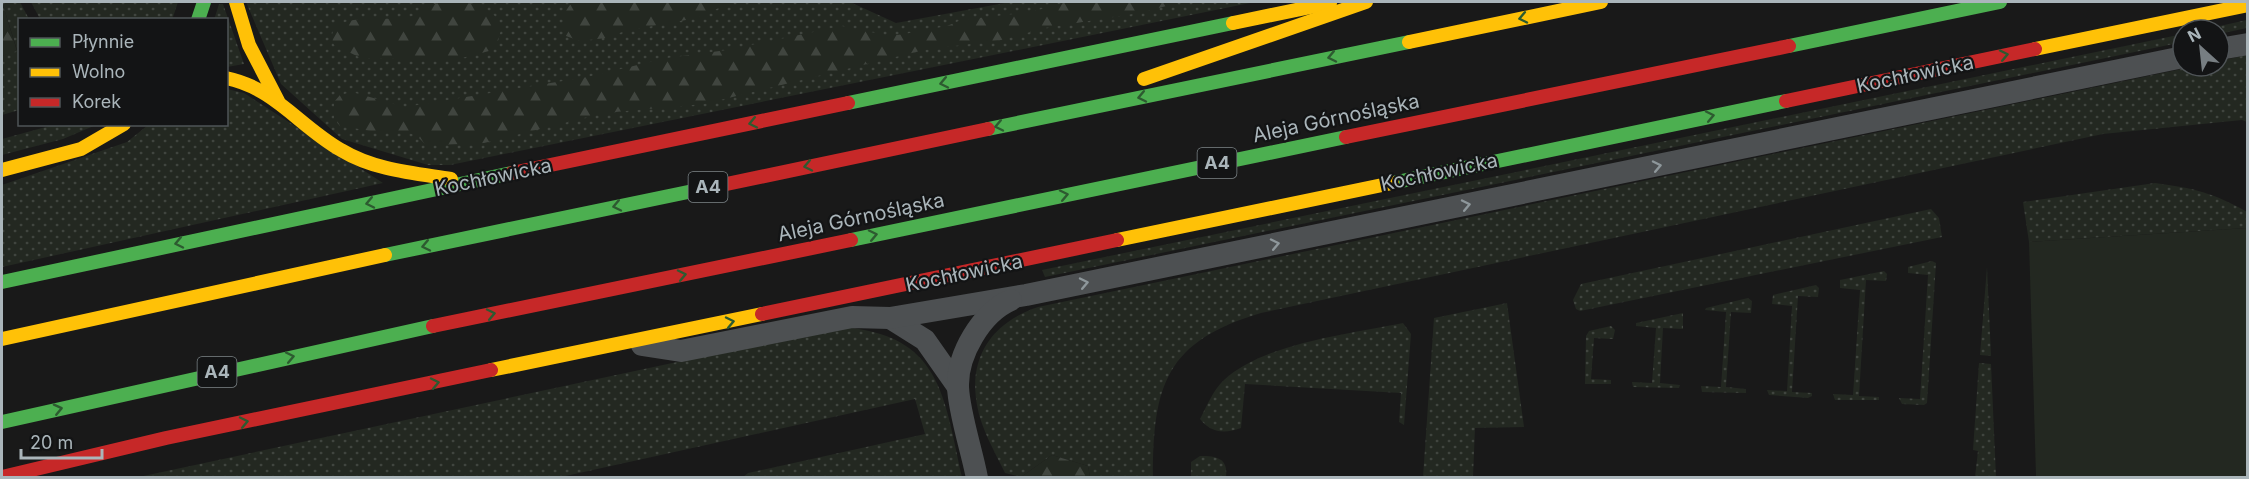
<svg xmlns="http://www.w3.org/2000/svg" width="2249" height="479" viewBox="0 0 2249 479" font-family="Inter,sans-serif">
<defs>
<pattern id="grass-dots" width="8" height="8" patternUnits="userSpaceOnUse" patternTransform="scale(1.5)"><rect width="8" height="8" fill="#232821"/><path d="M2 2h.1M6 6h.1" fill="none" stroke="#40453f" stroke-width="1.8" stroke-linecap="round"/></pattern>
<pattern id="forest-firs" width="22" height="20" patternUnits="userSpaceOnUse" patternTransform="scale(1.5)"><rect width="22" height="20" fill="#232821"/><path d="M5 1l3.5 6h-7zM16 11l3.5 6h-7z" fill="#40453f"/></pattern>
</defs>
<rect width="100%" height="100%" fill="#191919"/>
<!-- grass -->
<g fill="url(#grass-dots)">
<polygon points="2,2 20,2 29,19 20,20 19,110 2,115 2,56 17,50"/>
<polygon points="31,2 178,2 172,20 40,19"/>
<polygon points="246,2 850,2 896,23 1010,2 1255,2 450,165 428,165 342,139 281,84"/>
<polygon points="219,4 223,4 244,64 227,67 226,20 214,20"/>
<polygon points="2247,20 2247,28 2219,34 2219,30 2201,30"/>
<polygon points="2183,34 2183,42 1045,277 1042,270"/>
<path d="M2247 55V122L2242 120 2103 134 1261 313C1166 341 1153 385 1153 477H1090L1088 466 1052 455 1021 477 1005 473C995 452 981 429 977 405 968 356 993 322 1038 307L2196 66H2219V61Z"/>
<polygon points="227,89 244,93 383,183 2,267 2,185 127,142 148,125 226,124"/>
<polygon points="53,125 96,125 63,139 2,155 2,139"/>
<path d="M2155 183C2193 188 2214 193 2247 212V228L2029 242 2023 202Z"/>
<polygon points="1931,209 1939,218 1942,237 1580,311 1576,309 1573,300 1581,284"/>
<polygon points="1932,261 1936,263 1927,403 1924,405 1902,404 1899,398 1920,399 1928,275 1908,273 1908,267"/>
<polygon points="1987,267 1991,356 1980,355"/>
<polygon points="1884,271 1887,274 1886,281 1866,280 1859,396 1879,397 1879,400 1835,400 1833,394 1853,395 1860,290 1840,288 1840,280"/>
<polygon points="1816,285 1819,288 1818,297 1798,296 1792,392 1812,393 1812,396 1808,398 1769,395 1767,390 1787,391 1792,306 1772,304 1773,295"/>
<polygon points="1748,298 1752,301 1751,313 1731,312 1726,387 1746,389 1746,393 1702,392 1701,386 1721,387 1726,312 1705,310 1706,308"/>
<polygon points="1507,303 1524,427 1475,428 1473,477 1423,477 1434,318"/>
<polygon points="1683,313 1683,329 1663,328 1660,383 1680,385 1679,388 1633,387 1632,382 1652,383 1656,328 1636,326 1636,323"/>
<path d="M1403 323 1411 334 1404 425 1399 422 1401 393 1245 384 1241 428C1224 434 1211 433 1200 419 1207 406 1213 390 1224 380 1264 343 1350 334 1403 323Z"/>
<polygon points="1611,326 1615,330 1613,339 1594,338 1591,379 1611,380 1611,384 1585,384 1586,336 1589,331"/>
<path d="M841 327C941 334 944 396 962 477H743L748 473 925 434 915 399 561 477 134 478Z"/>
<polygon points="1979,363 1991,364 1996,477 1975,477 1978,451 1973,450"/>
<path d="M1200 456C1217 456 1228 458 1226 477H1191V462Z"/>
</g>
<!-- forest -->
<g fill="url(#forest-firs)">
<polygon points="2,2 17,51 2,56"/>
<path d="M441 2C467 2 488 1 502 26L498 41 489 51 454 60 361 58 334 45C320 9 388 22 407 18 419 15 429 5 441 2Z"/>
<path d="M573 2H732L697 18 625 31 606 38 580 41 566 36C563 22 562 12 573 2Z"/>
<polygon points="1066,2 1182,2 1139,13 1045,28 1001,40 924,50 704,104 604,113 484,143 435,145 425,144 417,136 407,132 377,132 340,126 334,118 334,102 340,95 352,92 405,107 587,77 667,58 727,50 842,26 890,36 904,34 947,26 961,20 1031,12"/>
<polygon points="1052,455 1088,466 1090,477 1021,477"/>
</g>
<!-- green -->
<polygon fill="#232821" points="2247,228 2247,477 2036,477 2029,242"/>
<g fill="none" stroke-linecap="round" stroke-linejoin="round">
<!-- street -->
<g stroke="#4d5052" stroke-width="22">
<polyline points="2219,49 2248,44"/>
<polyline points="890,318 925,340 958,387"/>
<polyline points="642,345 681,351 852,317 890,318 1026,295 2183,57"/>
<path d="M977 478C972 451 959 413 958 387 957 355 981 313 1011 300"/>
</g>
<!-- fast -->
<g stroke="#4caf50" stroke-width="14">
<polyline points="198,20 204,2"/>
<polyline points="1789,46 2000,2"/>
<polyline points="848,103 1233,23"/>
<polyline points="988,129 1409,42"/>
<polyline points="1392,183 1786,101"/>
<polyline points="851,240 1346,137"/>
<polyline points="385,255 717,186"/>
<polyline points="2,282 512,173"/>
<polyline points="2,422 433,326"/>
</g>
<!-- slow -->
<g stroke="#ffc107" stroke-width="14">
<polyline points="236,2 249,45 278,101"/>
<polyline points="1233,23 1330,3"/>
<polyline points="1409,42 1601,2"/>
<polyline points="2035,49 2248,5"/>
<path d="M226 78C275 88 299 126 341 150 374 170 413 173 451 179"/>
<polyline points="1144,79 1366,2"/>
<polyline points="2,170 81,149 124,124"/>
<polyline points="1117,240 1392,183"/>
<polyline points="2,339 385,255"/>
<polyline points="491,370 762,314"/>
</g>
<!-- jam -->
<g stroke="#c62828" stroke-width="14">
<polyline points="1786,101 2035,49"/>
<polyline points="1346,137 1789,46"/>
<polyline points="512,173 848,103"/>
<polyline points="717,186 988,129"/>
<polyline points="762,314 1117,240"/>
<polyline points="433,326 851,240"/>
<polyline points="2,477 166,438 491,370"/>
</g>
</g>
<!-- one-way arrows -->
<defs><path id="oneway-chevron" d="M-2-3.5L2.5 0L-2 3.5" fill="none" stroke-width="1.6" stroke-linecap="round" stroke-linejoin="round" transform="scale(1.5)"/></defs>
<g stroke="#2d5a30">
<use href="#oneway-chevron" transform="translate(1523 18) rotate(168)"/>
<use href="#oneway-chevron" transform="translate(2004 55) rotate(-12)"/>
<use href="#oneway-chevron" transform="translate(1332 57) rotate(168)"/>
<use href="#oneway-chevron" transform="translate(944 83) rotate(168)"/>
<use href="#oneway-chevron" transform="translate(1142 97) rotate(168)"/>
<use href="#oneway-chevron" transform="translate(1710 116) rotate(-12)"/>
<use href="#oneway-chevron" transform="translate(753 123) rotate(168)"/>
<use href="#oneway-chevron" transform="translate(999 126) rotate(168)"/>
<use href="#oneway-chevron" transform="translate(808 166) rotate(168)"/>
<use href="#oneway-chevron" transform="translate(1064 195) rotate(-12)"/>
<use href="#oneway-chevron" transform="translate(370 203) rotate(168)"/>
<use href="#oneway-chevron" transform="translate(617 206) rotate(168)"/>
<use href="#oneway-chevron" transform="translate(873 235) rotate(-12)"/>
<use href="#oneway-chevron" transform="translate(179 243) rotate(168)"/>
<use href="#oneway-chevron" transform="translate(426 246) rotate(168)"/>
<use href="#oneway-chevron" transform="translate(682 275) rotate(-12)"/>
<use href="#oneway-chevron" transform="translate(491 314) rotate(-12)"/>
<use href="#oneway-chevron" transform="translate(730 322) rotate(-12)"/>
<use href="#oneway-chevron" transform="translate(290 357) rotate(-12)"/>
<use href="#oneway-chevron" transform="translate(435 383) rotate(-12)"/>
<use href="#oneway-chevron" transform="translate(58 409) rotate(-13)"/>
<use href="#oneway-chevron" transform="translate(244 422) rotate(-12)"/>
</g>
<g stroke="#8e979b">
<use href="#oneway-chevron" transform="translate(1657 166) rotate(-12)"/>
<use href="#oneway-chevron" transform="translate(1466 205) rotate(-12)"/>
<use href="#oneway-chevron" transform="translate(1275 244) rotate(-12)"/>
<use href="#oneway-chevron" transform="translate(1084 283) rotate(-12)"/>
</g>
<g text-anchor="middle" stroke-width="4.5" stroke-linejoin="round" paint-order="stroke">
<!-- shield labels -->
<g fill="#131415" stroke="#7d8588" stroke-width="1.5">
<rect x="1197.5" y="148" width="39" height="30" rx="4.5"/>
<rect x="688.5" y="172" width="39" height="30" rx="4.5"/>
<rect x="197.5" y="357" width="39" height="30" rx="4.5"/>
</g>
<g font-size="18" font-weight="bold" fill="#aab5ba">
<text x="1217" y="169">A4</text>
<text x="708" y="193">A4</text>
<text x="217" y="378">A4</text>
</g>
<!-- street labels -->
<g font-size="20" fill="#aab5ba" stroke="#131415">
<text transform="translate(1915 74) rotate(-12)" y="7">Kochłowicka</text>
<text transform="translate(1336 118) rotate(-12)" y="7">Aleja Górnośląska</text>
<text transform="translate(1439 172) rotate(-12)" y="7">Kochłowicka</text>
<text transform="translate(493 177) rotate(-12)" y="7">Kochłowicka</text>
<text transform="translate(861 217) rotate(-12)" y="7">Aleja Górnośląska</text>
<text transform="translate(964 273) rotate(-12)" y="7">Kochłowicka</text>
</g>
</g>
<!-- border -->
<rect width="2249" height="479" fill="none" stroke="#aab5ba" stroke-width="6"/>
<!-- legend -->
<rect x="18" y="18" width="210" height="108" fill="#131415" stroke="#4f5457" stroke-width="1.5"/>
<rect x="30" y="38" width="30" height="9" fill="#4caf50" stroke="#4f5457" stroke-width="1.5"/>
<text x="72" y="48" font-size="18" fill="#aab5ba">Płynnie</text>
<rect x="30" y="68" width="30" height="9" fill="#ffc107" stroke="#4f5457" stroke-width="1.5"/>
<text x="72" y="78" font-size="18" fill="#aab5ba">Wolno</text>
<rect x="30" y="98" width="30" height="9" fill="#c62828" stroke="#4f5457" stroke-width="1.5"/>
<text x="72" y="108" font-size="18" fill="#aab5ba">Korek</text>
<!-- north arrow -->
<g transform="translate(2201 48) rotate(333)"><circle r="28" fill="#131415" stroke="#4f5457" stroke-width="1.5"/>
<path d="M0-4.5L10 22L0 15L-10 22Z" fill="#777e82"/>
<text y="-9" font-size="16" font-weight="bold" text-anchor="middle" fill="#aab5ba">N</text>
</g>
<!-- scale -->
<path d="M21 449v9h81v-9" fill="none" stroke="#aab5ba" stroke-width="3"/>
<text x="30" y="449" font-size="18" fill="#aab5ba" stroke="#131415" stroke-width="4.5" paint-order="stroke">20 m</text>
</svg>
